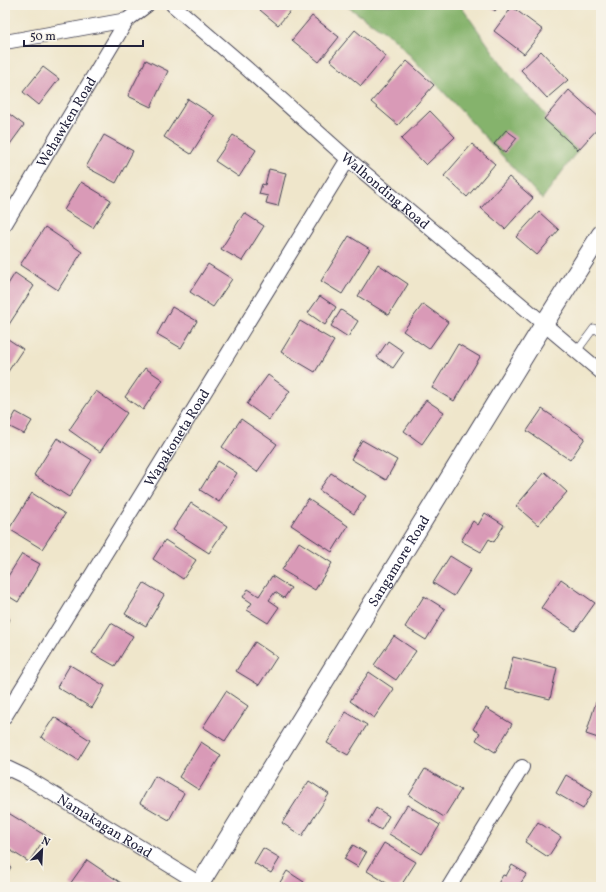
<svg xmlns="http://www.w3.org/2000/svg" width="606" height="892" viewBox="0 0 606 892" font-family="Vollkorn,serif">
<rect width="100%" height="100%" fill="#f7f3e8"/>
<filter id="ink" filterUnits="userSpaceOnUse"><feTurbulence type="fractalNoise" baseFrequency=".025" numOctaves="2"/><feDisplacementMap in="SourceGraphic" scale="8" xChannelSelector="R" yChannelSelector="G"/><feConvolveMatrix kernelMatrix="1 2 1 2 8 2 1 2 1" color-interpolation-filters="sRGB"/></filter>
<filter id="wash" filterUnits="userSpaceOnUse"><feTurbulence type="fractalNoise" baseFrequency=".012" numOctaves="4" result="noise"/><feDisplacementMap in="SourceGraphic" scale="16" xChannelSelector="R" yChannelSelector="G"/><feGaussianBlur stdDeviation="0.9" result="paint"/><feColorMatrix in="noise" values="0 0 0 0 0 0 0 0 0 0 0 0 0 0 0 0 0 1.4 0 .05"/><feComposite in="paint" operator="in"/></filter>
<g filter="url(#wash)">
<rect width="100%" height="100%" fill="#efe6cb"/>
<!-- forest -->
<polygon fill="#85b36c" stroke="#546a54" points="345,5 460,5 511,77 578,150 542,199 395,39"/>
<g id="blocks">
<!-- building -->
<g fill="#d99ab7">
<polygon points="264,5 296,5 278,25 260,10"/>
<polygon points="488,5 500,5 495,11"/>
<polygon points="512,7 543,30 524,54 494,31"/>
<polygon points="312,16 339,37 319,62 292,40"/>
<polygon points="355,30 386,56 361,86 330,60"/>
<polygon points="541,51 568,80 547,98 521,70"/>
<polygon points="146,60 168,71 151,107 128,96"/>
<polygon points="407,61 434,85 398,125 371,102"/>
<polygon points="43,67 59,79 39,105 23,92"/>
<polygon points="569,90 601,119 601,125 578,150 544,119"/>
<polygon points="188,99 215,116 191,154 164,137"/>
<polygon points="5,111 24,125 5,151"/>
<polygon points="430,111 455,137 426,165 401,139"/>
<polygon points="506,130 517,138 505,153 494,144"/>
<polygon points="104,135 133,151 116,183 86,167"/>
<polygon points="233,135 256,150 239,177 215,161"/>
<polygon points="472,144 495,164 467,197 444,176"/>
<polygon points="269,169 286,173 278,206 266,203 268,196 259,194 262,184 265,185"/>
<polygon points="509,177 533,198 505,229 481,208"/>
<polygon points="81,182 111,200 93,228 64,210"/>
<polygon points="539,212 559,230 537,255 516,237"/>
<polygon points="244,213 264,226 242,261 221,249"/>
<polygon points="45,227 82,252 58,290 20,265"/>
<polygon points="349,236 370,249 342,294 321,281"/>
<polygon points="208,264 232,279 213,307 190,292"/>
<polygon points="378,264 408,284 389,315 358,296"/>
<polygon points="15,273 34,286 8,326 5,325 5,289"/>
<polygon points="320,296 336,307 325,325 308,313"/>
<polygon points="423,304 448,322 429,349 403,331"/>
<polygon points="172,307 197,321 181,348 157,334"/>
<polygon points="341,310 358,321 348,337 331,326"/>
<polygon points="300,321 334,341 315,372 281,352"/>
<polygon points="5,337 23,349 5,376"/>
<polygon points="388,341 404,352 393,368 377,357"/>
<polygon points="458,344 480,357 454,401 432,388"/>
<polygon points="145,368 163,380 143,410 125,397"/>
<polygon points="268,375 290,391 269,420 247,404"/>
<polygon points="96,391 127,413 100,452 69,430"/>
<polygon points="426,400 444,412 422,444 404,431"/>
<polygon points="542,409 585,438 570,460 527,431"/>
<polygon points="16,412 32,421 24,434 8,426"/>
<polygon points="241,419 277,444 257,472 222,447"/>
<polygon points="57,438 92,460 69,497 34,475"/>
<polygon points="362,440 397,460 386,480 351,459"/>
<polygon points="218,461 237,473 219,502 200,490"/>
<polygon points="545,472 567,492 538,525 516,506"/>
<polygon points="331,473 366,496 354,514 319,490"/>
<polygon points="32,493 65,514 42,549 9,529"/>
<polygon points="308,499 348,526 332,552 291,525"/>
<polygon points="191,503 227,526 209,553 173,530"/>
<polygon points="485,513 504,525 494,542 489,539 481,552 461,541 473,521 478,525"/>
<polygon points="165,540 196,560 183,579 153,559"/>
<polygon points="299,542 332,563 315,590 282,570"/>
<polygon points="22,554 40,564 18,602 5,594 5,581"/>
<polygon points="450,556 471,569 454,596 433,583"/>
<polygon points="272,576 291,588 284,598 275,592 269,600 279,607 268,623 247,610 252,603 243,597 248,589 259,596"/>
<polygon points="561,579 595,603 575,631 541,608"/>
<polygon points="144,583 164,595 146,626 125,614"/>
<polygon points="424,596 445,609 426,640 405,627"/>
<polygon points="5,616 10,619 5,625"/>
<polygon points="111,623 133,636 115,666 92,653"/>
<polygon points="394,636 416,651 396,680 374,665"/>
<polygon points="255,642 277,657 259,685 236,671"/>
<polygon points="513,657 557,668 550,699 505,688"/>
<polygon points="70,665 105,686 92,708 57,687"/>
<polygon points="369,672 394,689 374,718 350,701"/>
<polygon points="226,691 248,706 225,741 203,727"/>
<polygon points="596,702 601,704 601,739 586,734"/>
<polygon points="486,708 512,724 495,752 476,740 480,733 473,729"/>
<polygon points="346,712 367,725 348,755 327,743"/>
<polygon points="54,717 90,740 78,760 41,737"/>
<polygon points="201,742 221,755 199,790 179,777"/>
<polygon points="425,769 461,790 444,817 409,795"/>
<polygon points="566,775 593,791 583,809 556,793"/>
<polygon points="155,776 184,793 169,820 140,803"/>
<polygon points="309,781 329,794 302,836 282,823"/>
<polygon points="407,805 440,825 422,854 389,834"/>
<polygon points="376,808 389,816 381,830 368,822"/>
<polygon points="5,811 46,836 29,862 5,847"/>
<polygon points="538,822 561,837 548,857 525,842"/>
<polygon points="384,843 416,862 400,887 393,887 367,871"/>
<polygon points="353,845 366,853 358,867 344,859"/>
<polygon points="263,848 280,858 271,873 254,863"/>
<polygon points="87,860 127,887 74,887 70,884"/>
<polygon points="5,864 11,867 5,877"/>
<polygon points="512,865 527,874 520,884 525,887 496,887 503,875 506,876"/>
<polygon points="287,871 304,882 301,887 284,887 279,884"/>
</g>
</g>
</g>
<g filter="url(#ink)">
<use href="#blocks" fill-opacity="0" stroke="#413f51" stroke-width="1"/>
<g fill="none" stroke-linecap="round" stroke-linejoin="round">
<!-- service casing -->
<g stroke="#413f51" stroke-width="8">
<polyline id="service" points="577,351 594,328 601,333"/>
</g>
<!-- minor casing -->
<g stroke="#413f51" stroke-width="16">
<g id="minor">
<path id="s1" d="M173 5 244 66 348 159 601 372"/>
<polyline points="5,42 127,20 147,5"/>
<path id="s2" d="M5 224 127 20"/>
<path id="s3" d="M5 716 348 159"/>
<path id="s4" d="M5 767 24 776 205 887"/>
<polyline points="449,887 522,767"/>
</g>
</g>
<!-- tertiary casing -->
<g stroke="#413f51" stroke-width="20">
<g id="tertiary">
<path id="s5" d="M198 887 544 324 601 234"/>
</g>
</g>
<!-- service -->
<use href="#service" stroke="#fff" stroke-width="7"/>
<!-- minor -->
<use href="#minor" stroke="#fff" stroke-width="14"/>
<!-- tertiary -->
<use href="#tertiary" stroke="#fff" stroke-width="18"/>
</g>
</g>
<g text-anchor="middle" stroke-width="3.5" stroke-linejoin="round" paint-order="stroke">
<!-- street labels -->
<g font-size="14" fill="#22223b" stroke="#f7f3e8">
<text dy="5" stroke="none"><textPath href="#s2" startOffset="119">Wehawken Road</textPath></text>
<text dy="5" stroke="none"><textPath href="#s1" startOffset="282">Walhonding Road</textPath></text>
<text dy="5" stroke="none"><textPath href="#s3" startOffset="327">Wapakoneta Road</textPath></text>
<text dy="5" stroke="none"><textPath href="#s5" startOffset="383">Sangamore Road</textPath></text>
<text dy="5" stroke="none"><textPath href="#s4" startOffset="116">Namakagan Road</textPath></text>
</g>
</g>
<!-- margin -->
<rect width="606" height="892" fill="none" stroke="#f7f3e8" stroke-width="20"/>
<!-- north arrow -->
<g transform="translate(42 850) rotate(24)" stroke="#f7f3e8" stroke-width="3" paint-order="stroke">
<path d="M0-3L7 15L0 10L-7 15Z" fill="#22223b"/>
<text y="-6" font-size="11" font-weight="bold" text-anchor="middle" fill="#22223b">N</text>
</g>
<!-- scale -->
<path d="M24 40v6h119v-6" fill="none" stroke="#22223b" stroke-width="2"/>
<text x="30" y="40" font-size="12" fill="#22223b" stroke="#f7f3e8" stroke-width="3" paint-order="stroke">50 m</text>
</svg>
